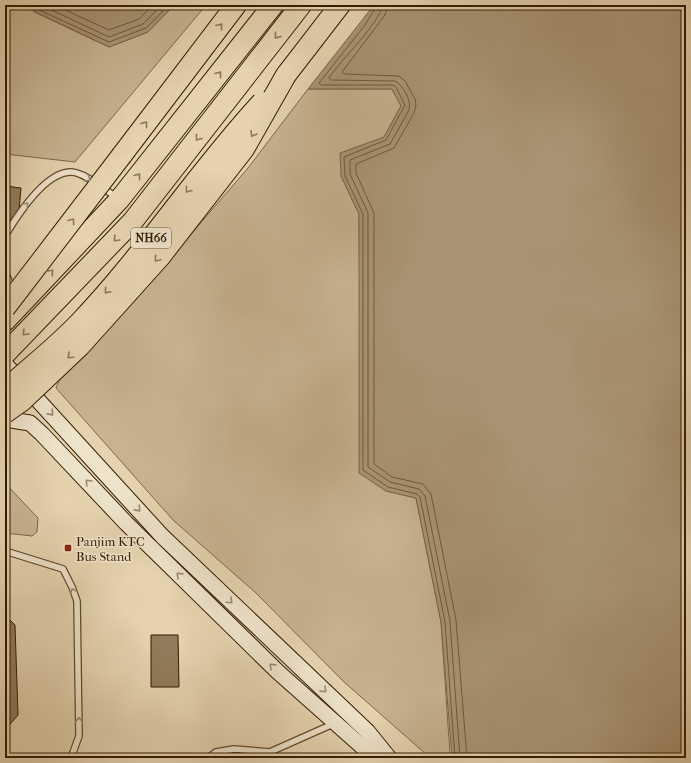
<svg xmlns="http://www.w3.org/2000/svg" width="691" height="763" viewBox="0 0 691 763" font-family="'IM FELL French Canon',serif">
<rect width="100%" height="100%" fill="#e4d3ae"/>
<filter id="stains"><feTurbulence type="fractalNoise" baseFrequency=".005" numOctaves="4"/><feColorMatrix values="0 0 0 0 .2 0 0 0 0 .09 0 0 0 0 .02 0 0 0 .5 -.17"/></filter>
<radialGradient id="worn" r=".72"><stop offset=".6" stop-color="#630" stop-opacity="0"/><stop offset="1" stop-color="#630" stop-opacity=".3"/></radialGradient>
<!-- green -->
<g fill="#c6b490" stroke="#7d6848">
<polygon points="5,5 29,5 34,12 109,47 148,32 174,5 206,5 75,162 5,154"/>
<polygon points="308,89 392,89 401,106 384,137 341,176 359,214 360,333 386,491 416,498 441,622 450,754 428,756 343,681 256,593 173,520 56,388 64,368 160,270 248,168"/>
<polygon points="5,483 38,518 37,532 32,536 5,533"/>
</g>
<!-- water -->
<g fill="#a89473" stroke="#7a6445">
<polygon points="29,5 174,5 148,32 109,47 34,11"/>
<polygon points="374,5 686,5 686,758 452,758 441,622 416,498 386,491 359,473 359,214 341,176 340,153 384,137 401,106 392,89 308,89"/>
</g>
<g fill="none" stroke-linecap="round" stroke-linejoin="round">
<!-- shore -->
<g stroke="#6e583a" stroke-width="1">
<polyline points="34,5 37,9 109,42 146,28 169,5"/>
<polyline points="41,5 109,37 143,24 162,5"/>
<polyline points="54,5 109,30 139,19 153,5"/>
<polyline points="377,5 365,25 319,83 321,85 393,85 396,87 405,105 386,140 344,157 345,176 363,214 363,470 388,487 417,494 420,497 445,622 455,758"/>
<path d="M382 5C381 23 340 60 329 78L331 80 395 81C403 85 412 101 409 110L390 144 350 160V174L368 213V467L390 482 419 489 425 496 450 621 460 758"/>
<polyline points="388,5 385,15 342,72 344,74 399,76 405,81 415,99 416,105 414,113 394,148 356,164 356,173 374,213 374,464 392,477 423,484 431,494 456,620 467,758"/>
</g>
</g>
<!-- building -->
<g fill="#907b5a" stroke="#341b00">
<polygon points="5,186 21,188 18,221 5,219"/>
<polygon points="5,615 15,625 18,715 5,730"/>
<polygon points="151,635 178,635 179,687 151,687"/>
</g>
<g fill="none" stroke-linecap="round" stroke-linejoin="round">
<!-- lane casing -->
<g stroke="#60492c" stroke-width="8">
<g id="lane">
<path d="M5 236C17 216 45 172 71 172 84 172 105 190 116 197"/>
<polyline points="5,271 13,292"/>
<polyline points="5,551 63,569 72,587 77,601 79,736 71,758"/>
<polyline points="208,758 216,752 234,749 270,752 333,724"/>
</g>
</g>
<!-- secondary casing -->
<g stroke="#341b00" stroke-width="17">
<g id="secondary">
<polyline points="5,364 162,536 368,732 389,758"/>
<polyline points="5,419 30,423 42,434 126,523 278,672 367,751 373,758"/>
</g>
</g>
<!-- highway casing -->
<g stroke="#341b00" stroke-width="22">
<g id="highway">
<polyline points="286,75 340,5"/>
<polyline points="122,155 236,5"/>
<polyline points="5,321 119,200 273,5"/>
<polyline points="5,354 133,221 301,5"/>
</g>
</g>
<!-- lane -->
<use href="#lane" stroke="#ede2ca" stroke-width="5.5"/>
<!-- secondary -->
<use href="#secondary" stroke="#ede2ca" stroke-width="15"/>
<!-- highway -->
<use href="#highway" stroke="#e4d3ae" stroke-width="20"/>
<!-- highway-bridge casing -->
<g stroke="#341b00" stroke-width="22" stroke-linecap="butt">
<g id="highway-bridge">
<polyline points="5,308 122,155"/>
<path d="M5 390C29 368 56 347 79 323 145 254 197 172 262 102"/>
<polyline points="5,413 22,401 80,346 160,257 244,149 286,75"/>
</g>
</g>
<!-- highway-bridge -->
<use href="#highway-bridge" stroke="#e4d3ae" stroke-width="20"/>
</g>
<!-- one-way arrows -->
<defs><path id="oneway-chevron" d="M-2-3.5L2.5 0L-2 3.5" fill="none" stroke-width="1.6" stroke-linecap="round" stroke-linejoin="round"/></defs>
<g stroke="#8c7757">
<use href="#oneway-chevron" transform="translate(220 26) rotate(-52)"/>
<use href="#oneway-chevron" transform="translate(277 36) rotate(128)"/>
<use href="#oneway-chevron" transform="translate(219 74) rotate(-52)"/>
<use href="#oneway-chevron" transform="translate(145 124) rotate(-53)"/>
<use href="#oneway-chevron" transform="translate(253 134) rotate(120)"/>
<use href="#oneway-chevron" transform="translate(198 138) rotate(128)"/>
<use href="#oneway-chevron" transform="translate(138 176) rotate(-52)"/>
<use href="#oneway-chevron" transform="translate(188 190) rotate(128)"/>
<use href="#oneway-chevron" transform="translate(72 221) rotate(-53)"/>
<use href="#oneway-chevron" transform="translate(116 239) rotate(134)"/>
<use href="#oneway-chevron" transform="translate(157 259) rotate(130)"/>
<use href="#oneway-chevron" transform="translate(51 272) rotate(-47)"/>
<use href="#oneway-chevron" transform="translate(107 291) rotate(131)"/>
<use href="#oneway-chevron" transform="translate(25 333) rotate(134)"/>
<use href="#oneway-chevron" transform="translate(70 356) rotate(137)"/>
</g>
<g stroke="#9a886f">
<use href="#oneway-chevron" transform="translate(88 179) rotate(31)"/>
<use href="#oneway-chevron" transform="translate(26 205) rotate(-47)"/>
<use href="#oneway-chevron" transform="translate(51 413) rotate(48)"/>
<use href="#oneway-chevron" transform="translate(88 482) rotate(-133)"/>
<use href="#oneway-chevron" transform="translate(138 509) rotate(48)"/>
<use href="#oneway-chevron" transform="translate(179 575) rotate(-136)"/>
<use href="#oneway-chevron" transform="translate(73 591) rotate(-110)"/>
<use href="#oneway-chevron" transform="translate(230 601) rotate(43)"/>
<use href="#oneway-chevron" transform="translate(272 666) rotate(-136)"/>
<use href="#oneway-chevron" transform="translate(324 690) rotate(44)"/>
<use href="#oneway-chevron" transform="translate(79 720) rotate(-91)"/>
</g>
<!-- markers -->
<rect fill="#8f2418" stroke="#ede2ca" stroke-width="1.5" x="64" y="544" width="8" height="8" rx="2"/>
<g text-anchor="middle" stroke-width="3" stroke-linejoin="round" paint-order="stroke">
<!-- shield labels -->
<rect fill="#ede2ca" stroke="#6c573d" stroke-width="1" x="131" y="228" width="40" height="20" rx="3"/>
<g font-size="12" font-weight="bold" fill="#341b00">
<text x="151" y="242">NH66</text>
</g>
<!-- poi labels -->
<g font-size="13" fill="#341b00" stroke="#ede2ca" text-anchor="start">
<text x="76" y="546">Panjim KTC<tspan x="76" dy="15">Bus Stand</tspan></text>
</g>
</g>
<!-- margin -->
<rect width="691" height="763" fill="none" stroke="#e4d3ae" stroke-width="20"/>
<rect x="6" y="6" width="679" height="751" fill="none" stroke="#341b00" stroke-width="2"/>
<rect x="10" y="10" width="671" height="743" fill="none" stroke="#341b00"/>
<rect width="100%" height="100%" filter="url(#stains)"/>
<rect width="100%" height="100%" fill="url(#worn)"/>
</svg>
